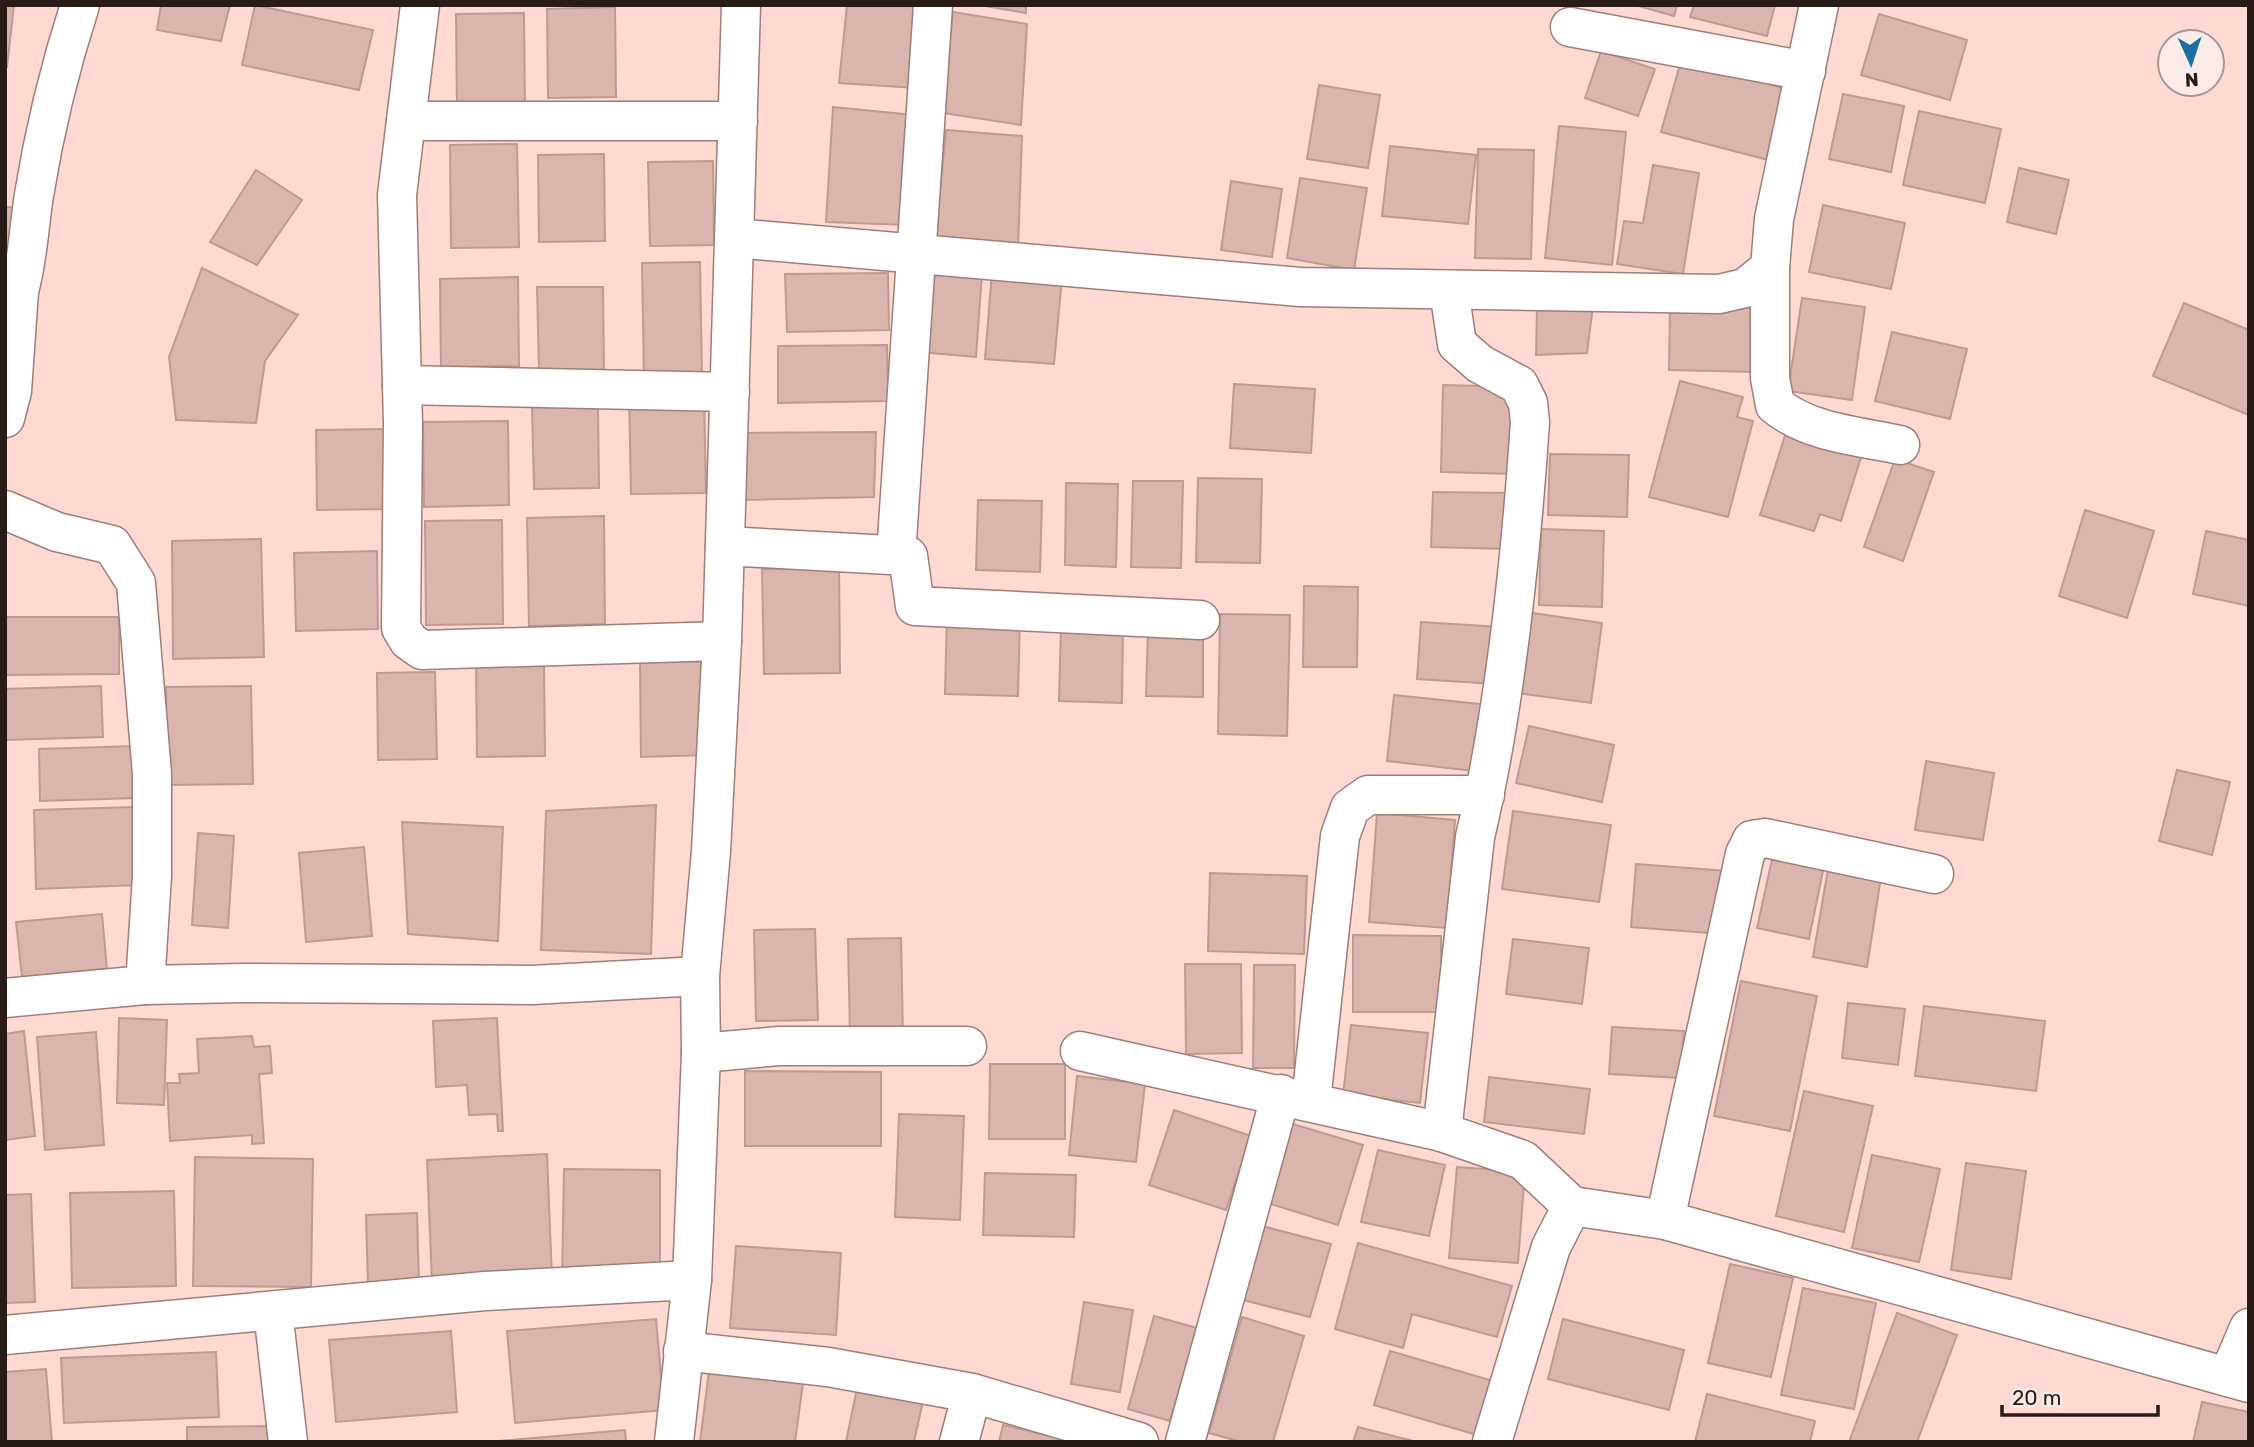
<svg xmlns="http://www.w3.org/2000/svg" width="2254" height="1447" viewBox="0 0 2254 1447" font-family="Rubik,sans-serif">
<rect width="100%" height="100%" fill="#ffd9d2"/>
<!-- building -->
<g fill="#dab5ae" stroke="#bd9a93" stroke-width="2">
<polygon points="5,5 14,5 7,67 5,67"/>
<polygon points="161,5 230,5 221,41 157,30"/>
<polygon points="255,5 373,30 359,90 242,65"/>
<polygon points="847,5 921,5 916,88 839,83"/>
<polygon points="979,5 1026,5 1026,13"/>
<polygon points="1635,5 1677,5 1674,16"/>
<polygon points="1694,5 1775,5 1767,36 1690,17"/>
<polygon points="615,7 616,97 548,98 547,9"/>
<polygon points="953,12 1027,24 1021,125 943,113"/>
<polygon points="524,13 525,108 457,109 456,14"/>
<polygon points="1879,14 1967,40 1950,100 1861,75"/>
<polygon points="1601,51 1655,69 1638,116 1585,98"/>
<polygon points="1682,57 1785,89 1768,160 1661,132"/>
<polygon points="1319,85 1380,95 1368,168 1307,159"/>
<polygon points="1843,94 1904,106 1891,172 1829,159"/>
<polygon points="833,107 913,115 907,225 826,222"/>
<polygon points="1919,111 2001,129 1985,203 1903,185"/>
<polygon points="1559,126 1626,132 1612,265 1545,258"/>
<polygon points="946,130 1022,136 1018,249 935,242"/>
<polygon points="517,144 519,247 451,248 450,145"/>
<polygon points="1390,146 1476,155 1468,224 1382,216"/>
<polygon points="1478,149 1534,150 1531,259 1475,258"/>
<polygon points="604,154 605,241 539,242 538,155"/>
<polygon points="713,161 714,245 650,246 648,162"/>
<polygon points="1653,165 1699,173 1683,274 1617,264 1624,221 1643,223"/>
<polygon points="2019,168 2069,180 2056,234 2007,222"/>
<polygon points="256,170 302,200 257,265 210,242"/>
<polygon points="1300,178 1367,188 1354,270 1287,258"/>
<polygon points="1231,181 1282,189 1272,257 1221,250"/>
<polygon points="1823,205 1905,223 1891,289 1809,272"/>
<polygon points="5,207 15,207 5,273"/>
<polygon points="700,262 702,377 644,378 642,263"/>
<polygon points="202,268 298,315 265,361 256,423 176,420 169,357"/>
<polygon points="927,269 982,274 976,357 920,352"/>
<polygon points="992,272 1062,278 1054,364 985,359"/>
<polygon points="888,273 889,330 787,332 785,274"/>
<polygon points="518,277 519,366 441,367 440,279"/>
<polygon points="537,287 603,287 604,370 539,371"/>
<polygon points="1802,298 1865,307 1852,400 1788,391"/>
<polygon points="2184,303 2249,330 2249,415 2153,376"/>
<polygon points="1670,305 1758,307 1756,372 1669,370"/>
<polygon points="1593,306 1587,353 1536,355 1537,307"/>
<polygon points="1892,332 1967,349 1950,419 1875,401"/>
<polygon points="887,345 888,401 778,403 778,346"/>
<polygon points="1680,381 1743,397 1737,417 1753,421 1728,517 1649,497"/>
<polygon points="1234,384 1315,389 1311,453 1230,448"/>
<polygon points="1443,385 1516,387 1515,474 1441,472"/>
<polygon points="704,396 706,493 631,494 629,397"/>
<polygon points="598,405 599,488 534,489 532,406"/>
<polygon points="508,421 509,505 424,507 423,422"/>
<polygon points="384,429 386,509 317,510 316,430"/>
<polygon points="1787,429 1863,451 1841,521 1820,514 1814,531 1760,515"/>
<polygon points="876,432 874,497 738,500 737,433"/>
<polygon points="1550,454 1629,455 1627,517 1548,515"/>
<polygon points="1895,459 1934,472 1903,561 1864,547"/>
<polygon points="1198,478 1262,479 1260,563 1196,562"/>
<polygon points="1133,481 1183,481 1181,568 1131,567"/>
<polygon points="1066,483 1118,484 1116,567 1065,565"/>
<polygon points="1433,492 1508,493 1507,549 1431,547"/>
<polygon points="978,500 1042,501 1040,572 976,570"/>
<polygon points="2085,510 2154,531 2127,618 2059,596"/>
<polygon points="604,516 605,624 529,626 527,518"/>
<polygon points="502,520 503,624 426,625 425,521"/>
<polygon points="1541,529 1604,531 1602,607 1539,605"/>
<polygon points="2206,531 2249,540 2249,606 2193,594"/>
<polygon points="261,539 264,657 173,659 172,541"/>
<polygon points="377,551 378,629 296,631 294,553"/>
<polygon points="839,568 840,673 764,674 762,569"/>
<polygon points="1304,586 1358,587 1357,667 1303,667"/>
<polygon points="1526,612 1602,623 1591,703 1516,693"/>
<polygon points="947,614 1020,616 1018,696 945,694"/>
<polygon points="1220,614 1290,615 1287,736 1218,734"/>
<polygon points="6,617 119,617 119,674 6,675"/>
<polygon points="1421,622 1500,627 1496,684 1417,679"/>
<polygon points="1061,624 1123,626 1122,703 1059,701"/>
<polygon points="1148,627 1203,627 1203,697 1146,696"/>
<polygon points="706,661 707,755 641,757 640,662"/>
<polygon points="544,665 545,756 477,757 476,666"/>
<polygon points="435,672 437,759 378,760 377,673"/>
<polygon points="101,686 103,737 5,740 5,689"/>
<polygon points="251,686 253,784 167,785 166,687"/>
<polygon points="1394,695 1489,705 1482,772 1387,761"/>
<polygon points="1529,726 1614,745 1602,802 1516,783"/>
<polygon points="136,746 137,798 40,801 39,749"/>
<polygon points="1926,761 1994,773 1983,840 1915,830"/>
<polygon points="2177,770 2230,782 2212,855 2159,841"/>
<polygon points="656,805 651,954 541,950 546,811"/>
<polygon points="135,807 137,885 36,889 34,810"/>
<polygon points="1513,811 1611,825 1599,902 1502,889"/>
<polygon points="1377,813 1455,820 1447,928 1369,922"/>
<polygon points="402,822 503,827 498,941 408,934"/>
<polygon points="198,833 234,836 228,928 192,925"/>
<polygon points="364,847 372,936 306,942 299,853"/>
<polygon points="1773,855 1824,866 1809,939 1757,928"/>
<polygon points="1636,864 1727,871 1722,934 1631,927"/>
<polygon points="1828,869 1881,877 1867,967 1813,957"/>
<polygon points="1210,873 1307,876 1304,954 1208,951"/>
<polygon points="102,914 107,969 22,977 16,922"/>
<polygon points="815,929 818,1020 756,1021 754,930"/>
<polygon points="1353,935 1441,936 1441,1012 1353,1012"/>
<polygon points="901,938 903,1036 850,1037 848,939"/>
<polygon points="1513,939 1589,948 1582,1004 1506,994"/>
<polygon points="1185,964 1241,964 1242,1053 1186,1054"/>
<polygon points="1254,965 1295,965 1294,1068 1253,1068"/>
<polygon points="1741,981 1817,996 1790,1131 1714,1116"/>
<polygon points="1848,1003 1905,1009 1898,1065 1842,1058"/>
<polygon points="1924,1006 2045,1021 2036,1091 1915,1076"/>
<polygon points="119,1018 167,1020 164,1105 117,1103"/>
<polygon points="497,1018 503,1131 498,1131 497,1114 469,1115 467,1085 436,1087 433,1021"/>
<polygon points="1351,1025 1428,1033 1420,1103 1343,1095"/>
<polygon points="1612,1027 1684,1031 1681,1078 1609,1074"/>
<polygon points="24,1031 35,1136 5,1140 5,1034"/>
<polygon points="96,1032 104,1145 45,1150 37,1037"/>
<polygon points="252,1036 254,1047 270,1046 272,1073 259,1074 264,1143 252,1144 252,1135 170,1141 167,1083 180,1083 179,1074 199,1073 197,1039"/>
<polygon points="990,1064 1065,1064 1065,1139 989,1139"/>
<polygon points="745,1071 881,1072 881,1146 745,1146"/>
<polygon points="1077,1076 1145,1084 1136,1162 1069,1155"/>
<polygon points="1489,1077 1590,1089 1584,1134 1484,1122"/>
<polygon points="1804,1091 1873,1106 1844,1232 1776,1216"/>
<polygon points="1174,1110 1251,1136 1226,1210 1149,1185"/>
<polygon points="899,1114 964,1116 960,1220 895,1217"/>
<polygon points="1286,1122 1363,1145 1338,1225 1261,1201"/>
<polygon points="1378,1150 1445,1165 1429,1236 1361,1222"/>
<polygon points="547,1154 552,1278 432,1282 427,1160"/>
<polygon points="1872,1155 1940,1169 1919,1262 1852,1248"/>
<polygon points="195,1157 313,1159 311,1287 193,1286"/>
<polygon points="1966,1163 2026,1171 2011,1279 1951,1270"/>
<polygon points="1457,1167 1525,1172 1518,1263 1449,1258"/>
<polygon points="564,1169 660,1170 660,1282 562,1281"/>
<polygon points="985,1173 1076,1175 1074,1237 983,1235"/>
<polygon points="174,1191 176,1286 72,1288 70,1193"/>
<polygon points="31,1194 35,1302 5,1303 5,1195"/>
<polygon points="417,1213 419,1283 368,1285 366,1215"/>
<polygon points="1258,1225 1331,1244 1310,1317 1239,1299"/>
<polygon points="1358,1243 1512,1286 1497,1337 1412,1314 1403,1348 1335,1329"/>
<polygon points="736,1246 841,1253 836,1335 730,1328"/>
<polygon points="1730,1264 1793,1278 1771,1377 1708,1363"/>
<polygon points="1803,1288 1876,1303 1854,1409 1781,1395"/>
<polygon points="1084,1302 1133,1310 1120,1392 1071,1384"/>
<polygon points="1897,1313 1957,1335 1917,1442 1849,1442"/>
<polygon points="1154,1316 1197,1328 1170,1421 1128,1409"/>
<polygon points="1242,1317 1304,1336 1273,1442 1241,1442 1209,1433"/>
<polygon points="656,1319 664,1410 515,1423 507,1331"/>
<polygon points="1563,1319 1684,1350 1669,1410 1548,1379"/>
<polygon points="451,1331 457,1412 336,1422 329,1340"/>
<polygon points="1390,1351 1493,1381 1477,1435 1374,1405"/>
<polygon points="216,1352 219,1417 64,1423 61,1358"/>
<polygon points="46,1369 52,1442 5,1442 5,1372"/>
<polygon points="709,1371 803,1383 795,1442 700,1442"/>
<polygon points="857,1388 923,1401 914,1442 846,1442"/>
<polygon points="1707,1394 1815,1421 1810,1442 1695,1442"/>
<polygon points="2202,1402 2249,1412 2249,1442 2193,1442"/>
<polygon points="1003,1425 1075,1442 999,1442"/>
<polygon points="275,1426 275,1442 187,1442 187,1427"/>
<polygon points="1358,1427 1417,1442 1353,1442"/>
<polygon points="625,1430 626,1442 499,1441"/>
</g>
<g fill="none" stroke-linecap="round" stroke-linejoin="round">
<!-- minor casing -->
<g stroke="#a07e78" stroke-width="41">
<g id="minor">
<polyline points="420,5 397,195 403,423 401,628 409,641 422,650 722,641"/>
<polyline points="1570,27 1806,71"/>
<polyline points="406,121 738,121"/>
<polyline points="734,238 1300,287 1719,294 1745,288 1770,268 1774,219 1819,5"/>
<path d="M1770 268V378L1775 405C1809 433 1858 436 1900 445"/>
<path d="M5 292 19 291C28 259 29 227 34 195 45 127 59 70 80 5"/>
<polyline points="402,385 730,392"/>
<polyline points="5,418 12,391 19,291"/>
<polyline points="5,510 57,532 112,545 136,583 152,774 152,876 145,985 244,983 532,985 700,976"/>
<polyline points="725,546 908,556 915,606 1200,620"/>
<polyline points="896,555 933,5"/>
<polyline points="5,998 145,985"/>
<polyline points="1080,1051 1442,1132 1523,1160 1572,1206"/>
<polyline points="701,1053 779,1046 967,1046"/>
<polyline points="1311,1101 1340,836 1350,808 1368,795 1485,795"/>
<path d="M1442 1132 1475 837C1506 705 1521 557 1530 422L1528 403 1519 385 1480 364 1457 344 1449 290"/>
<polyline points="1665,1220 1745,854 1752,840 1765,838 1934,874"/>
<polyline points="273,1311 288,1442"/>
<polyline points="5,1335 485,1291 692,1280"/>
<polyline points="683,1351 828,1367 972,1393"/>
<polyline points="2228,1377 2249,1328"/>
<polyline points="674,1442 692,1280 701,1053 700,976 711,851 722,641 741,5"/>
<polyline points="959,1442 972,1393 1139,1442"/>
<polyline points="1185,1442 1281,1094"/>
<polyline points="1492,1442 1551,1247 1572,1206 1665,1220 2249,1383"/>
</g>
</g>
<!-- minor -->
<use href="#minor" stroke="#fff" stroke-width="38"/>
</g>
<!-- border -->
<rect width="2254" height="1447" fill="none" stroke="#281b18" stroke-width="14"/>
<!-- north arrow -->
<g transform="translate(2191 63) rotate(177)"><circle r="33" fill="#fcece9" stroke="#a79895" stroke-width="2"/>
<path d="M0-5L12 26L0 18L-12 26Z" fill="#1d6fa0"/>
<text y="-10" font-size="19" font-weight="bold" text-anchor="middle" fill="#281b18">N</text>
</g>
<!-- scale -->
<path d="M2002 1405v10h156v-10" fill="none" stroke="#281b18" stroke-width="3.5"/>
<text x="2012" y="1405" font-size="21" fill="#281b18" stroke="#fcece9" stroke-width="5" paint-order="stroke">20 m</text>
</svg>
